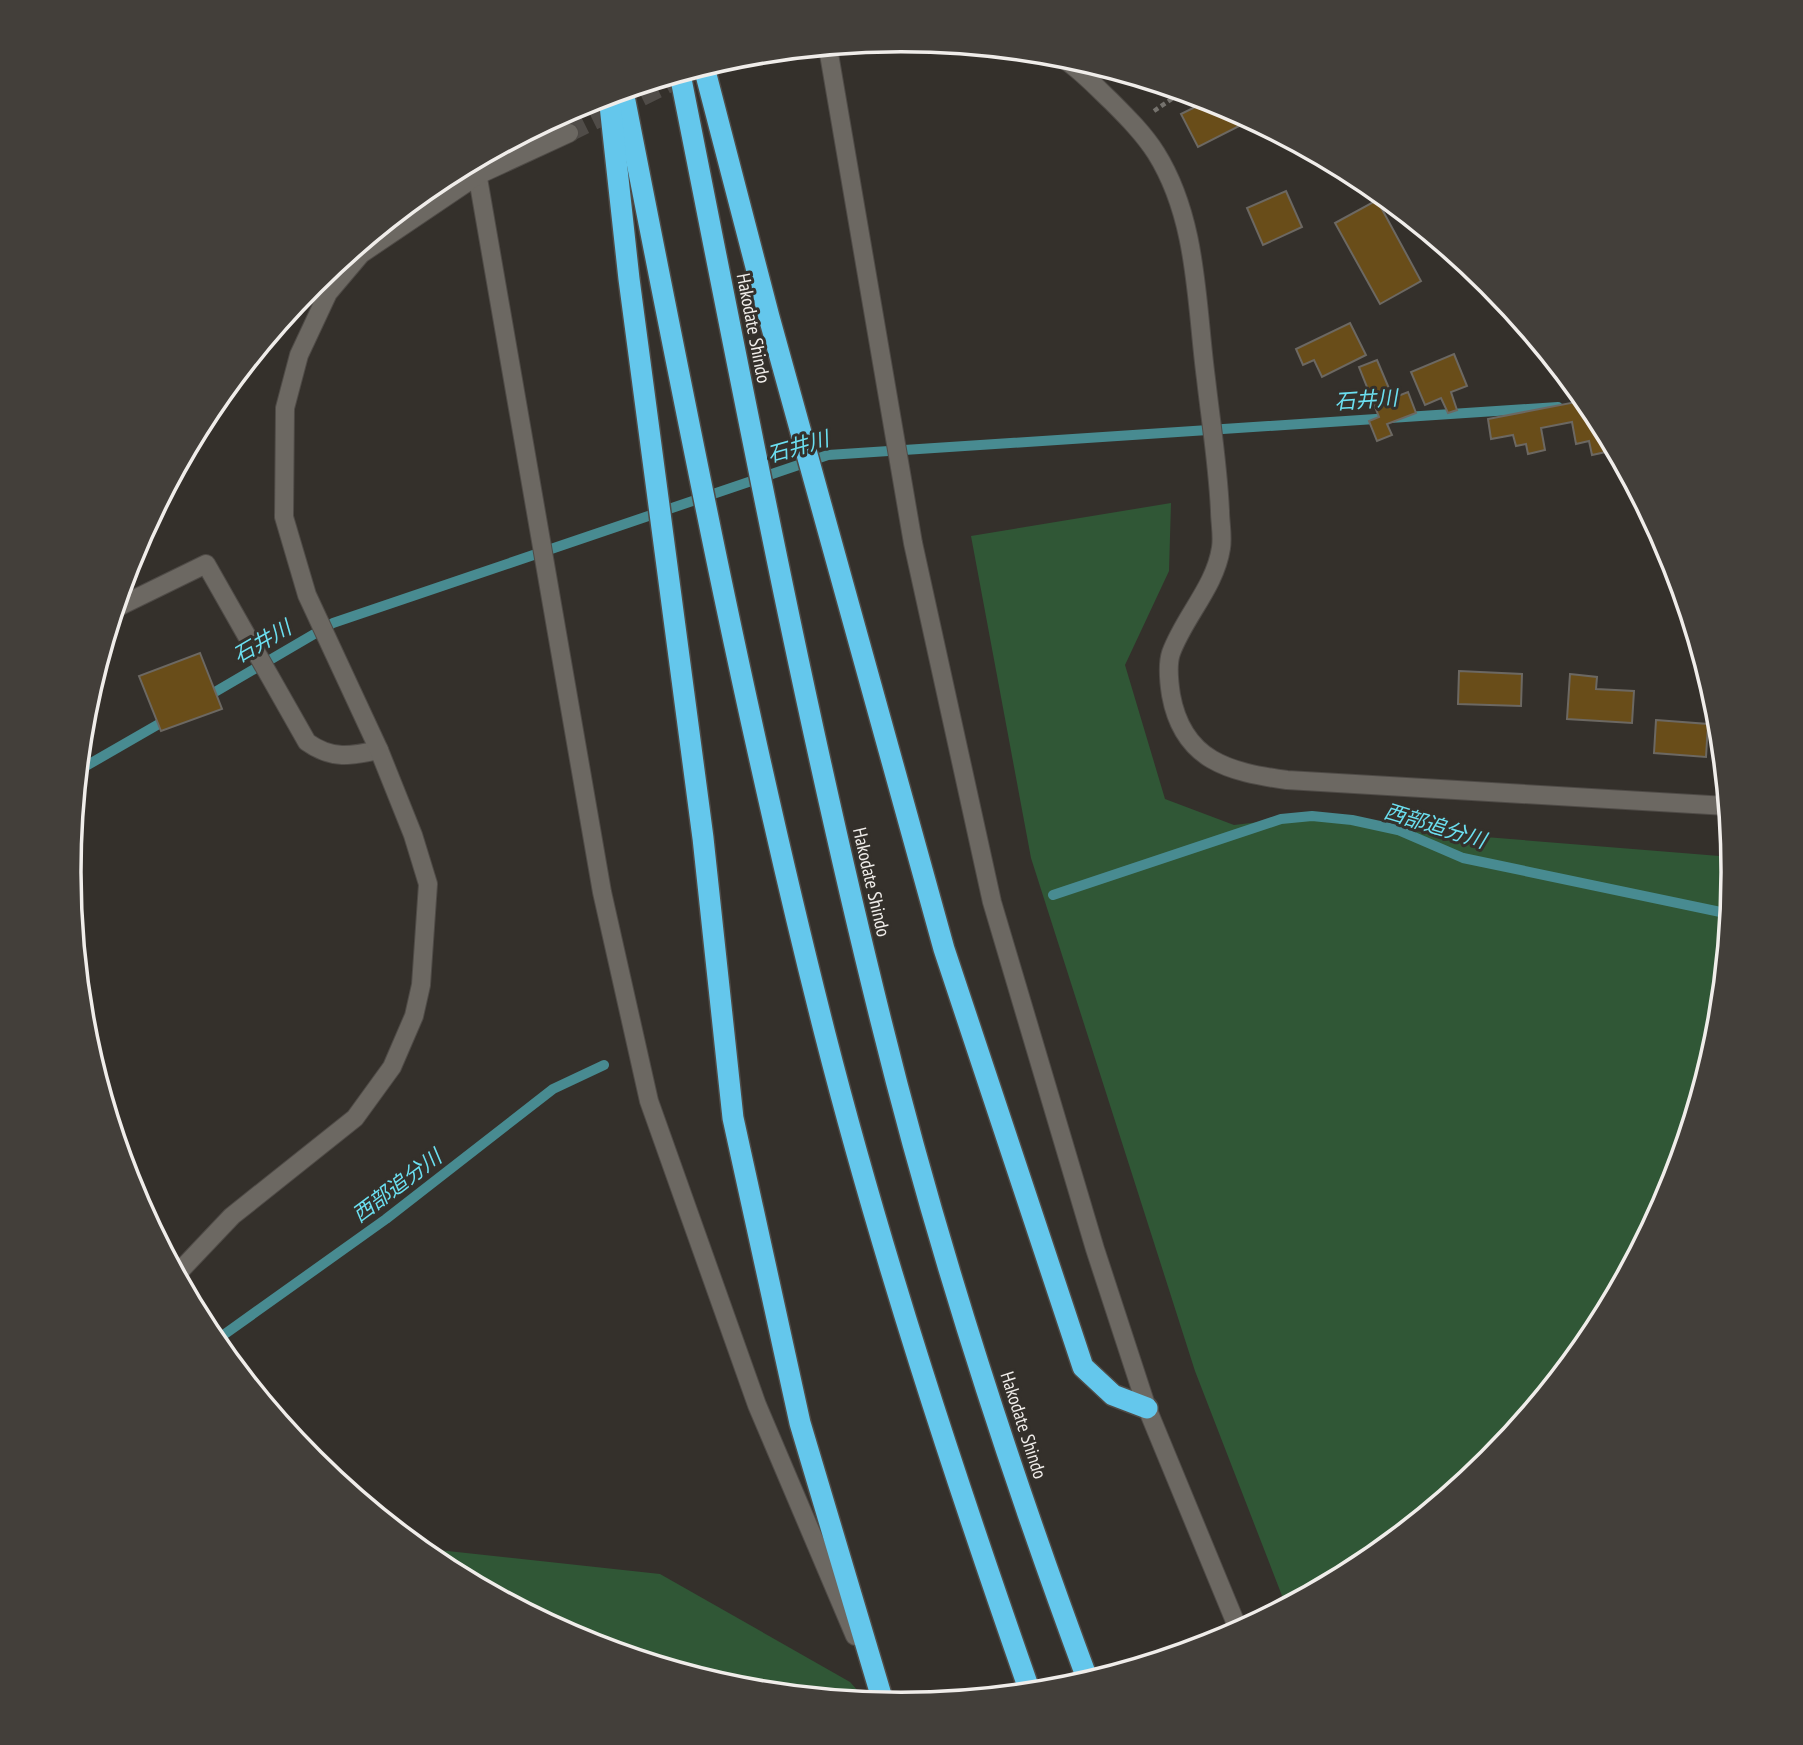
<svg xmlns="http://www.w3.org/2000/svg" width="1803" height="1745" viewBox="0 0 1803 1745" font-family="'PT Sans Narrow','Noto Sans JP',sans-serif">
<rect width="100%" height="100%" fill="#34302b"/>
<!-- green -->
<g fill="#305736">
<polygon points="1171,503 1169,571 1125,665 1165,799 1234,825 1312,816 1352,820 1398,830 1732,857 1734,873 1718,1035 1670,1191 1593,1335 1490,1461 1364,1565 1286,1606 1195,1371 1031,858 971,536"/>
<polygon points="420,1548 660,1574 850,1682 867,1701 739,1689 583,1641 439,1564"/>
</g>
<g fill="none" stroke-linecap="round" stroke-linejoin="round">
<!-- stream -->
<g stroke="#488b91" stroke-width="10">
<polyline points="203,699 333,623 828,455 1558,407"/>
<polyline points="79,770 171,717"/>
<polyline points="1053,895 1281,819 1312,816 1352,820 1398,830 1463,858 1730,914"/>
<polyline points="215,1341 386,1219 553,1089 604,1065"/>
</g>
</g>
<!-- building -->
<g fill="#694d19" stroke="#6c6862" stroke-width="2">
<polygon points="1209,100 1251,120 1198,147 1181,114"/>
<polygon points="1286,191 1302,227 1263,245 1247,208"/>
<polygon points="1377,200 1421,281 1380,304 1335,223"/>
<polygon points="1350,323 1366,355 1322,377 1314,360 1303,365 1296,349"/>
<polygon points="1454,354 1467,386 1451,392 1457,410 1448,413 1441,398 1425,405 1411,372"/>
<polygon points="1377,360 1393,398 1408,392 1416,413 1387,424 1392,435 1377,441 1369,421 1379,417 1359,367"/>
<polygon points="1586,400 1615,450 1592,455 1589,441 1576,444 1572,422 1541,428 1545,450 1528,454 1526,444 1516,446 1513,435 1491,439 1488,419"/>
<polygon points="200,653 222,709 161,731 139,676"/>
<polygon points="1459,671 1522,674 1521,706 1458,704"/>
<polygon points="1570,674 1597,677 1596,689 1634,691 1632,723 1567,719"/>
<polygon points="1656,720 1708,724 1706,757 1654,753"/>
</g>
<g fill="none" stroke-linecap="round" stroke-linejoin="round">
<!-- tertiary-tunnel -->
<polyline stroke="#504c48" stroke-width="18" stroke-dasharray="18 9" stroke-linecap="butt" points="569,133 701,68"/>
<!-- service casing -->
<g stroke="#4f4b47" stroke-width="20">
<path id="service" d="M116 608 206 564 307 742C332 760 351 756 379 750"/>
</g>
<!-- minor casing -->
<g stroke="#4f4b47" stroke-width="20">
<g id="minor">
<polyline points="828,48 913,543 992,902 1095,1249 1147,1408 1239,1631"/>
<polyline points="475,161 602,892 649,1101 757,1405 855,1636"/>
</g>
</g>
<!-- tertiary casing -->
<g stroke="#4f4b47" stroke-width="20">
<g id="tertiary">
<path d="M1059 56C1079 68 1094 85 1111 101 1127 117 1144 134 1156 153 1198 220 1196 304 1206 379 1211 423 1218 466 1220 511 1220 522 1223 536 1221 548 1215 587 1184 617 1171 653 1167 665 1169 682 1171 695 1183 761 1229 772 1287 780L1727 806"/>
<polyline points="177,1274 232,1216 355,1118 392,1067 414,1016 421,985 428,884 413,835 379,750 307,595 284,517 285,408 299,355 328,293 361,254 478,175 569,133"/>
</g>
</g>
<!-- motorway casing -->
<g stroke="#4f4b47" stroke-width="24">
<g id="motorway">
<polyline points="704,67 769,317 944,949 1083,1367 1113,1395 1147,1408"/>
<path d="M680 74C743 390 803 708 881 1021 936 1244 1008 1466 1088 1681"/>
<path d="M623 91C685 406 746 723 825 1034 882 1257 954 1475 1030 1692"/>
<polyline points="609,96 629,279 703,838 733,1118 800,1423 881,1695"/>
</g>
</g>
<!-- path -->
<polyline stroke="#75726d" stroke-width="4.5" stroke-dasharray="5 3.5" stroke-linecap="butt" points="1154,111 1182,92"/>
<!-- service -->
<use href="#service" stroke="#6c6862" stroke-width="18"/>
<!-- minor -->
<use href="#minor" stroke="#6c6862" stroke-width="18"/>
<!-- tertiary -->
<use href="#tertiary" stroke="#6c6862" stroke-width="18"/>
<!-- motorway -->
<use href="#motorway" stroke="#64c7ec" stroke-width="21"/>
</g>
<g text-anchor="middle" stroke-width="6" stroke-linejoin="round" paint-order="stroke">
<!-- street labels -->
<g font-size="19" fill="#f0edea" stroke="#34302b">
<text transform="translate(754 328) rotate(79)" y="7">Hakodate Shindo</text>
<text transform="translate(872 882) rotate(77)" y="7">Hakodate Shindo</text>
<text transform="translate(1024 1425) rotate(72)" y="7">Hakodate Shindo</text>
</g>
<!-- water labels -->
<g font-size="21" font-style="italic" fill="#6bdff0" stroke="#34302b">
<text transform="translate(1366 400) rotate(-4)" y="7">石井川</text>
<text transform="translate(798 447) rotate(-16)" y="7">石井川</text>
<text transform="translate(262 642) rotate(-30)" y="7">石井川</text>
<text transform="translate(1435 826) rotate(17)" y="7">西部追分川</text>
<text transform="translate(397 1186) rotate(-37)" y="7">西部追分川</text>
</g>
</g>
<!-- crop -->
<path d="M0 0H1803V1745H0ZM81 872a820 820 0 1 1 1640 0a820 820 0 1 1-1640 0Z" fill="#433f3a" fill-rule="evenodd"/>
<path fill="none" stroke="#f0edea" stroke-width="3.5" d="M81 872a820 820 0 1 1 1640 0a820 820 0 1 1-1640 0Z"/>
</svg>
